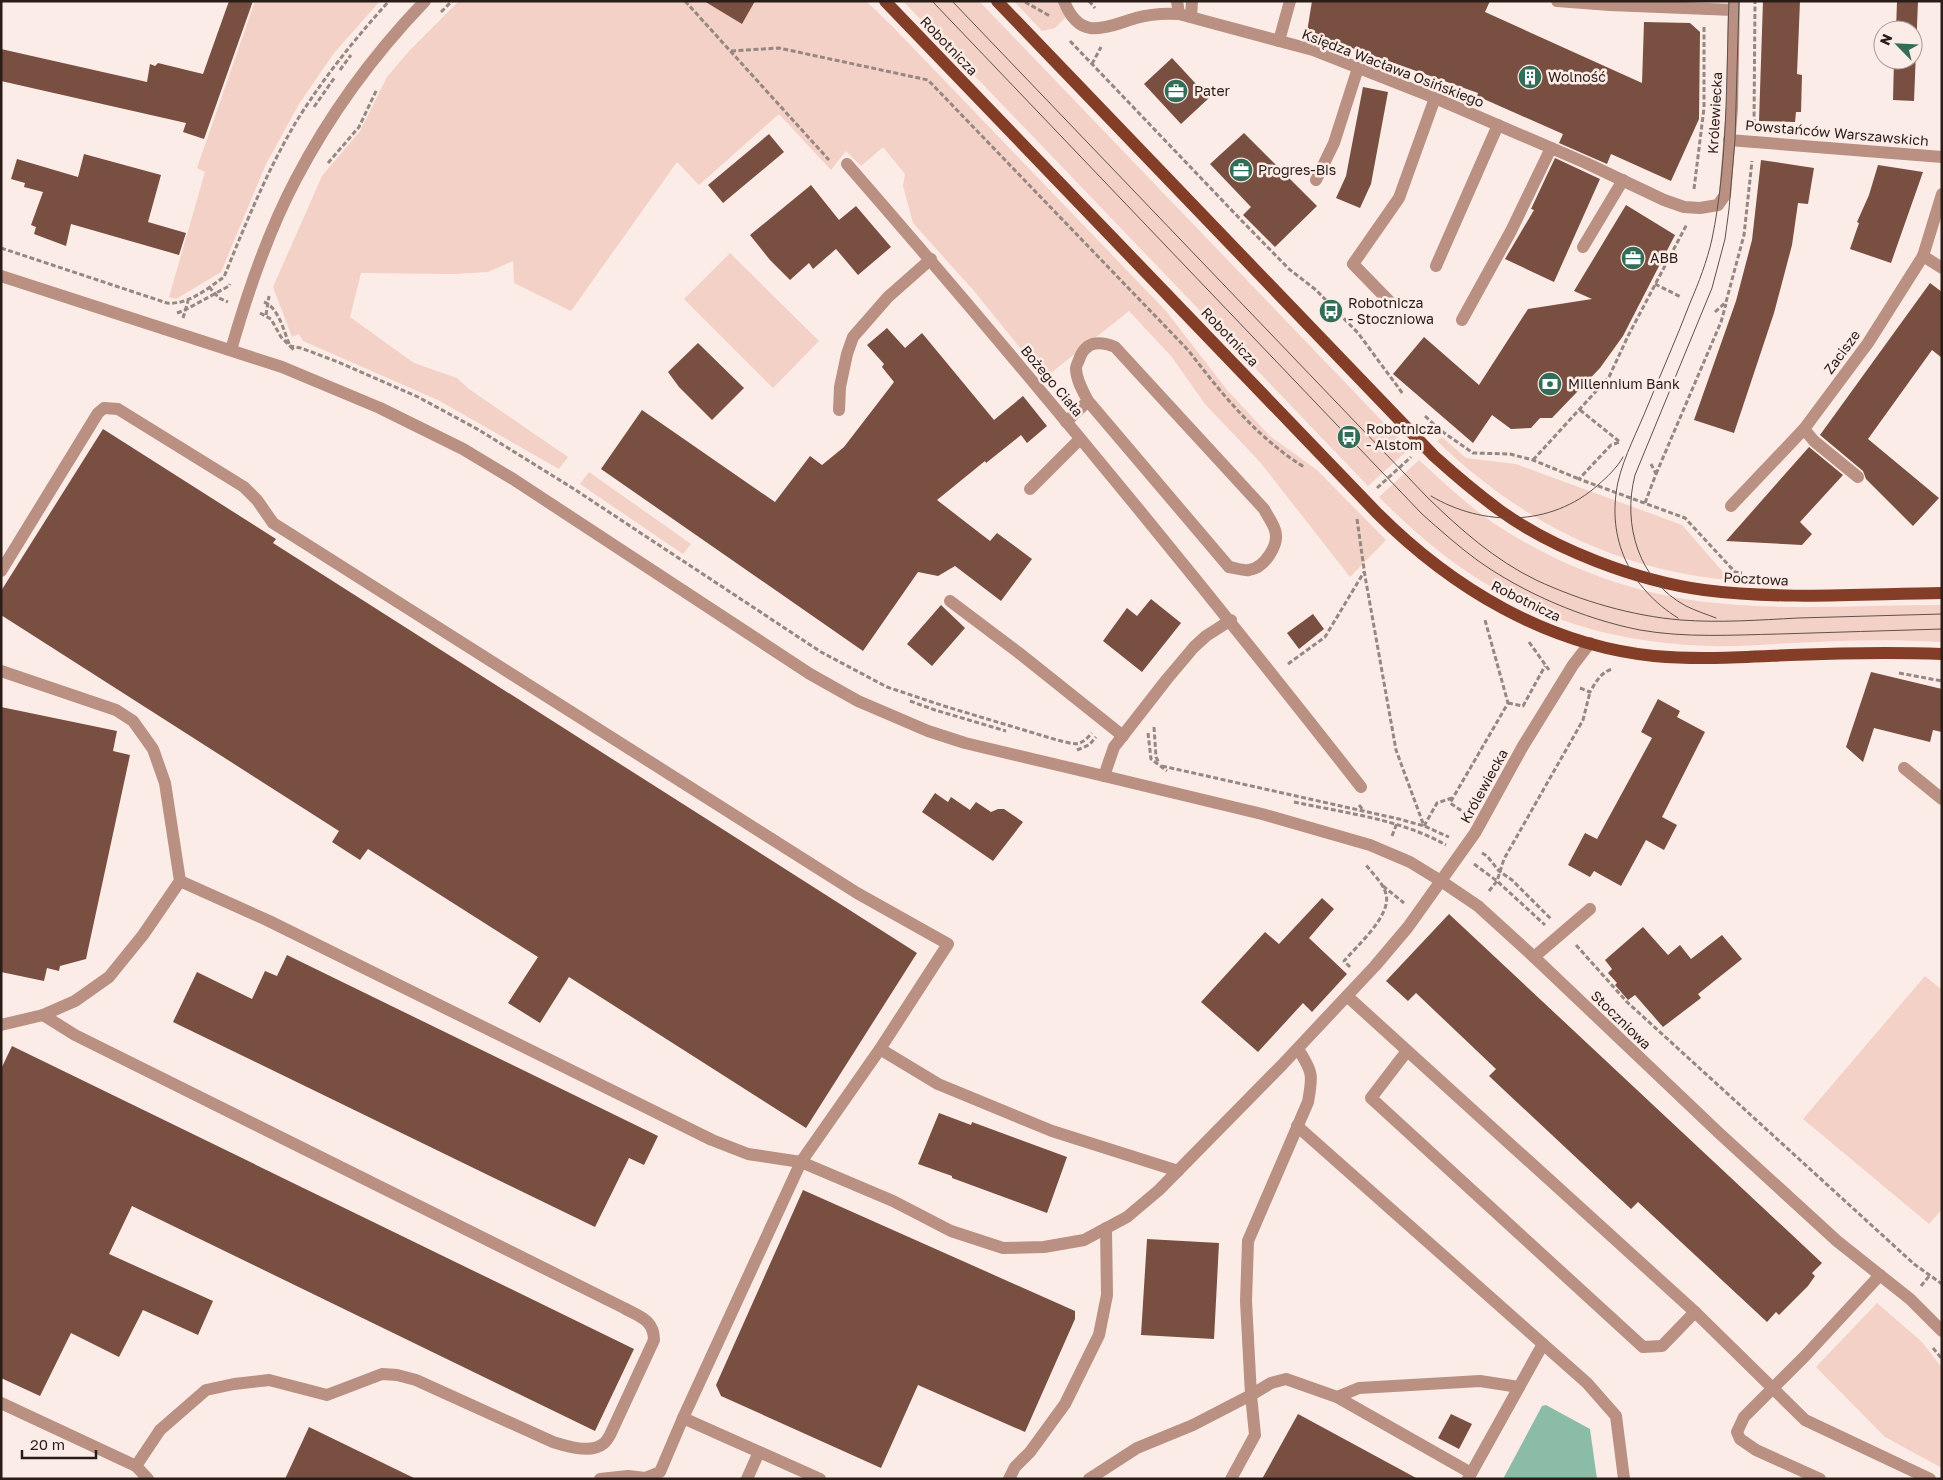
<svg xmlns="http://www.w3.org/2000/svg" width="1943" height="1480" viewBox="0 0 1943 1480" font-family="'Golos Text',sans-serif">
<rect width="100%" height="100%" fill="#fcece7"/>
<!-- green -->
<g fill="#f3d1c6">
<polygon points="255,1 380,1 334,53 299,104 266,164 221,272 176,299 169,297 205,172 197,168"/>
<polygon points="459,1 866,1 894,28 1166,311 1227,390 1270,436 1317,470 1386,540 1350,577 1260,462 1205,404 1171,356 1129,311 1052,372 1034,365 974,291 913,223 903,186 905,174 883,147 861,166 846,151 831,170 779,114 699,185 677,162 571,311 514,283 513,261 488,272 454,274 361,273 350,317 414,363 457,378 469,389 568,457 559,469 438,400 303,341 299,334 292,337 273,287 322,176 360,131 387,77 410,50"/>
<polygon points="903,1 979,1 1409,449 1368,486"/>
<polygon points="1014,1 1064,1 1069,14 1055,28 1042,31"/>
<polygon points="730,253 819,341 773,388 684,299"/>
<path d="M1442 437 1466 458 1516 464 1682 525 1730 580C1616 570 1519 520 1437 441Z"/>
<path d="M1419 460C1442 481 1466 504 1492 522 1554 564 1631 594 1706 602 1785 611 1863 605 1942 605V642C1892 639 1844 640 1794 643 1767 644 1738 647 1711 646 1573 642 1475 595 1379 497Z"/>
<polygon points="589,472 691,544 683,554 580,484"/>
<polygon points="1925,976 1942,990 1942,1209 1929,1224 1803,1119"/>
<polygon points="1877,1303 1922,1342 1942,1368 1942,1468 1885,1437 1816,1367"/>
</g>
<!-- water -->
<polygon fill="#8abca7" points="1546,1405 1590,1429 1597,1479 1503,1479 1542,1406"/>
<!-- building -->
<g fill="#784f41">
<polygon points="229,1 253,1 204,139 183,132 186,123 1,81 1,49 147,82 150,64 155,66 158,63 203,74"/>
<polygon points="704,1 755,1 742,24"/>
<polygon points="1312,1 1490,1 1485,12 1642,83 1644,22 1690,23 1700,32 1699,119 1671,181 1611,154 1607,164 1559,143 1563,134 1477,96 1478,93 1307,32"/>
<polygon points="1763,1 1800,1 1797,74 1802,75 1801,112 1796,112 1795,122 1759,121"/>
<polygon points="1897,1 1918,1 1914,101 1893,100 1894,60 1913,60 1913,30 1896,30"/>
<polygon points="1172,58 1209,98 1181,124 1144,84"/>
<polygon points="1363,87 1388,92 1371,184 1360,208 1336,198 1346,176"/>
<polygon points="1244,133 1317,206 1275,247 1243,215 1251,207 1210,164"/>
<polygon points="769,134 784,152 723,203 708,185"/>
<polygon points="84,154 161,175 148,222 186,233 179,255 71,224 66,246 34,234 36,227 31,225 43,192 24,187 25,183 11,179 17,159 78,177"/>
<polygon points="1555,158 1600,179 1554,282 1505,259 1534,210 1531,209"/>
<polygon points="1761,160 1814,168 1808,204 1798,203 1792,245 1774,313 1734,433 1694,420 1736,301 1752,240"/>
<polygon points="1878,165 1923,172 1891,263 1850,249 1859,223 1857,222 1869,195"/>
<polygon points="811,185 839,220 856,206 891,247 858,275 836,249 813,269 809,263 790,280 770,260 750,235"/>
<polygon points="1626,205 1675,235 1623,336 1600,368 1552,418 1540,418 1531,428 1511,429 1492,415 1473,443 1393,374 1424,337 1479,385 1528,309 1592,299 1574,291"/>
<polygon points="1930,283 1942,292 1942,358 1932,350 1868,439 1939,498 1913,526 1866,479 1863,471 1820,435"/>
<polygon points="887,328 905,348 922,333 994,420 1023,396 1047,426 1027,443 1021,435 986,463 985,461 937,500 990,541 997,533 1032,559 1001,601 955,566 938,576 918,572 863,651 601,469 642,410 775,502 810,456 822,465 844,447 894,382 882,367 884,364 867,345"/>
<polygon points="698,343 744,388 712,420 679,387 668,372"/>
<polygon points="103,429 276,539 273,543 917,953 806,1128 569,977 540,1023 508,1003 538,957 368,849 360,860 332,842 339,831 1,615 1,591"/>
<polygon points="1809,447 1843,475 1800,522 1812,534 1802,545 1726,541"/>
<polygon points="1151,599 1181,623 1142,672 1103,641 1127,608 1137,616"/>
<polygon points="941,605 965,628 932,666 907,644"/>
<polygon points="1313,614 1324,629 1299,649 1287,633"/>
<polygon points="1871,672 1942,689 1942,732 1933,730 1930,742 1874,728 1863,762 1846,747"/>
<polygon points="1658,699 1680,711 1677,717 1705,732 1662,817 1677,825 1664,850 1646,840 1621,886 1594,871 1590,877 1568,865 1585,833 1597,839 1652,738 1641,732"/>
<polygon points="1,707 117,731 113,751 130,755 86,959 60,966 59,971 47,968 44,981 1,972"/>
<polygon points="935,793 948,802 951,797 970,810 976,802 991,812 998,809 1004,809 1023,822 993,861 922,812"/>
<polygon points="1322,898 1334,909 1309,938 1347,974 1312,1012 1303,1003 1258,1052 1201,1002 1265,932 1279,944"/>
<polygon points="1449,914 1822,1263 1812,1273 1815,1276 1808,1286 1779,1315 1776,1312 1767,1322 1638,1202 1631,1209 1489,1076 1496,1069 1416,993 1408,1001 1386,981"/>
<polygon points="1643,927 1668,955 1680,945 1691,959 1722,935 1742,959 1698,994 1701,998 1663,1027 1635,995 1628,1000 1615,985 1617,983 1608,973 1612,969 1605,960"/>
<polygon points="287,955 658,1136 644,1165 629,1158 595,1227 173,1022 197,972 252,999 265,971 277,976"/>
<polygon points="12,1046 634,1349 595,1431 132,1206 109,1254 213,1301 198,1335 143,1310 119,1357 71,1333 40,1396 1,1378 1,1069"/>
<polygon points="939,1113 971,1125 972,1122 1067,1157 1047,1213 952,1178 952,1176 918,1164"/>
<polygon points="803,1190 1075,1311 1075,1319 1025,1432 918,1385 881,1468 721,1396 716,1385"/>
<polygon points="1147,1239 1219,1243 1214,1339 1141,1335"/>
<polygon points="1298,1414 1418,1479 1262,1479"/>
<polygon points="1451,1414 1472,1424 1459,1449 1438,1438"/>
<polygon points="309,1427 416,1479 285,1479"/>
</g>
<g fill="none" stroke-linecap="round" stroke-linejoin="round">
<!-- path -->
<g stroke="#968782" stroke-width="3" stroke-dasharray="5 2.5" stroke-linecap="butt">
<polyline points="685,1 829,160"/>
<polyline points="1089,1 1095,8"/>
<polyline points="1025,2 1050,16"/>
<polyline points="441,12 452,1"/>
<polyline points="1070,41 1242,221 1289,269 1316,290 1358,333 1403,394"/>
<path d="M731 51 779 48 928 80 1188 350C1222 394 1256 437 1304 467"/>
<polyline points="1092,64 1101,47"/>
<polyline points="340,70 351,55"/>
<polyline points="314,107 335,77"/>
<polyline points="1754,124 1755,1"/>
<polyline points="328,163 359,127 377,89"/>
<polyline points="1694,189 1704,108 1704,26"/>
<path d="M1 248 167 303C188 305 207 289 224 277 245 225 267 171 296 122 324 77 354 40 389 1"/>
<polyline points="1655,284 1681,297"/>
<polyline points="209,287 219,298 228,302"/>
<path d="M264 302C279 308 284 332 290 346L294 350"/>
<polyline points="1715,312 1726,302 1744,235 1752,161"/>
<polyline points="177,313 185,310 229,286 230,284"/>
<path d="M260 313 271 319 281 337 290 346 301 348 338 362 418 397 479 430 574 489 821 652 887 687 944 706 1057 740C1075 744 1079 748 1092 733"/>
<polyline points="266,315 269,296"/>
<polyline points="183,318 188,301"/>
<polyline points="1580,410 1620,442 1611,445 1579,479 1685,518 1735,572 1742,573"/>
<polyline points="1425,416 1440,430 1473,453 1510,454 1533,460 1579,479"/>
<polyline points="1533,460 1609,377 1628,336 1687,224"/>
<polyline points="1656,474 1721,322 1726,304"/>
<polyline points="1377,488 1411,457"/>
<polyline points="1645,503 1656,474 1651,464"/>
<polyline points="1357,519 1365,576 1396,750 1424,826"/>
<polyline points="1529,642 1549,670"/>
<polyline points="1288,664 1325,637 1364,572"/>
<polyline points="1899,673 1942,681"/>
<path d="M1580 688 1590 692C1596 682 1600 673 1612 669"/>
<polyline points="910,701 935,710 1006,731"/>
<polyline points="1508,703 1523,706 1545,666"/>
<polyline points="1154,727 1156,757 1159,763"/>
<polyline points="1148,733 1151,759 1167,771"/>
<polyline points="1077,750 1089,745 1096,737"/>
<polyline points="1162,766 1399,819 1424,826 1449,837"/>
<path d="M1294 802C1345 813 1400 819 1446 845"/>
<polyline points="1359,805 1364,811"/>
<polyline points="1463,815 1465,813 1450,803 1508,703 1485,620"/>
<polyline points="1424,826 1437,803 1452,798"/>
<polyline points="1392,836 1397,823"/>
<polyline points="1482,853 1487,856 1499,871 1512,880 1551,919"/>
<polyline points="1474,864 1497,881 1545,925"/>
<polyline points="1383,886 1404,903"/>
<polyline points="1489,891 1497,881 1504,859 1583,720 1590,692"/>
<polyline points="1576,945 1627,1002 1914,1264 1942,1284"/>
<path d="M1350 967 1344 961C1357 946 1392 915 1386 894 1383 883 1373 874 1366 865"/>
<polyline points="1921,1286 1930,1275"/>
<polyline points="1933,1348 1942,1359"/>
</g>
<!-- minor -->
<g stroke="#b99082" stroke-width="12">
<path d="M1064 1C1080 42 1105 27 1136 18 1150 14 1164 13 1179 14L1313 50 1435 98 1586 163 1664 200 1684 207 1700 208 1718 205 1725 195 1732 108 1734 1"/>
<polyline points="1177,1 1179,14"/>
<polyline points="1557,1 1610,5 1733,10"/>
<polyline points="1191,17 1192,1"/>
<polyline points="1279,41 1290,1"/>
<polyline points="1729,140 1942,157"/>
<path d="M847 164C1024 367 1195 575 1361 787"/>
<polyline points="1316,180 1334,143 1358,68"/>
<polyline points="1583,247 1623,180"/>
<polyline points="1923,256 1942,268"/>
<polyline points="1436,266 1498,125"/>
<polyline points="1,276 282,367 380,408 463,449 513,479 810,674 858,701 928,731 965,743 1104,776 1114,747 1167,679 1194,647 1206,636 1231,620"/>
<polyline points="1392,304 1353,264 1399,198 1435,98"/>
<polyline points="1462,320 1511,231 1551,148"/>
<path d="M231 350C247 294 269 230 296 179 330 114 374 54 425 1"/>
<polyline points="839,410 840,387 847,354 853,337 888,297 931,259"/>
<path d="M1066 422 1088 401 1229 567C1236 568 1243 571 1249 570 1264 568 1280 545 1275 530 1273 523 1267 515 1264 509L1115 347C1100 341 1087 341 1080 357 1079 361 1076 365 1076 368 1076 380 1083 391 1088 401"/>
<polyline points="1804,429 1814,441 1858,477"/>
<polyline points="1030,489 1080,439"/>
<polyline points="1731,506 1804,429 1868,343 1923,256 1942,194"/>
<polyline points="1,571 98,413 104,408 118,409 244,487 257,500 273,523 857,893 948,944 880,1049 801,1162 683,1418 660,1472 645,1478 628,1476 600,1479"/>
<polyline points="950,601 1019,653 1123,736"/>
<polyline points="1,671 116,710 133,721 153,749 165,783 180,881 143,935 109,977 75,1001 43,1015 1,1025"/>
<polyline points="1904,768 1942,799"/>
<polyline points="1104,776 1262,814 1370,845 1410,862 1441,881 1478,906 1534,957 1719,1133 1837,1241 1910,1299 1942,1331"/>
<polyline points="180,881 269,921 712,1140 748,1154 801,1162 893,1201 951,1231 1003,1248 1044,1247 1084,1240 1127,1217 1159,1190 1282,1065 1375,966 1408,927 1475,833 1523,746 1573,665 1590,643"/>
<polyline points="1534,957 1590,909"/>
<polyline points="1347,996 1695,1312 1805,1420 1930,1479"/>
<polyline points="880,1049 938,1084 1052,1131 1178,1171"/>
<polyline points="1407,1051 1371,1098 1643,1347 1662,1346 1695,1312"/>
<polyline points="1297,1126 1587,1383 1616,1416 1624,1479"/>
<polyline points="1337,1397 1359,1388 1480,1381 1519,1387"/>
<path d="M1 1403 136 1466 160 1430 206 1390 234 1384 269 1380 327 1395 382 1374 397 1375 416 1380 553 1442C566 1446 590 1454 603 1444 606 1442 608 1438 610 1435L654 1340C654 1320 640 1317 624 1308L75 1035 43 1015"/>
<polyline points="683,1418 820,1479"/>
<polyline points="136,1466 148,1479"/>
<polyline points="747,1479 759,1452"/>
<polyline points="1009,1479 1015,1467 1030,1452 1065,1404 1099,1335 1107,1295 1106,1228"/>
<path d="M1089 1479 1137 1448 1193 1425 1251 1395 1246 1301 1248 1241 1308 1102C1313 1075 1313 1072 1298 1049"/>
<polyline points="1231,1479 1255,1435 1251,1395 1271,1383 1286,1379 1337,1397 1471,1473"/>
<polyline points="1468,1479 1543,1344"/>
<polyline points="1820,1479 1756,1450 1740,1439 1737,1432 1744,1417 1805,1356 1880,1275"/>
</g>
<!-- major -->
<g stroke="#843e27" stroke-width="12">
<path d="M885 1 1377 513C1452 588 1547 645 1654 656 1700 660 1745 657 1790 655 1841 653 1891 652 1942 654"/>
<path d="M997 1 1434 456C1454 474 1475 492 1498 509 1552 549 1637 581 1704 590 1782 600 1863 594 1942 593"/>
</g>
<!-- tram -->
<g stroke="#5f514c" stroke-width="1">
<path d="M932 1 1422 514C1440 530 1458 546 1477 560 1523 593 1584 619 1640 630 1685 638 1733 635 1779 634 1833 632 1888 631 1942 629"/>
<path d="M952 1 1428 498C1461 530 1495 560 1536 580 1581 601 1632 616 1681 620 1720 623 1759 620 1798 618 1846 617 1894 615 1942 614"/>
<path d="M1431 496C1483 527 1551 527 1598 485 1607 477 1617 468 1623 457"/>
<path d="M1678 618C1630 588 1606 539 1618 482 1624 456 1638 430 1648 405 1662 371 1677 337 1690 303 1699 282 1707 261 1712 239 1728 161 1726 81 1729 1"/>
<path d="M1716 618C1706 614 1696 611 1686 606 1639 581 1622 525 1635 475L1712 288 1725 239 1729 209 1735 140 1739 1"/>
</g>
</g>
<!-- icons -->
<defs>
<g id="building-disc" transform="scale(1.25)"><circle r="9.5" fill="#316d57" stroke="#fcece7"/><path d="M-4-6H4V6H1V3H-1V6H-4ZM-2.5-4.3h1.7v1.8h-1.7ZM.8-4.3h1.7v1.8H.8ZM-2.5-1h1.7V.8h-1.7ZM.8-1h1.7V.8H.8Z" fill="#fff"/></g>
<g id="office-disc" transform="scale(1.25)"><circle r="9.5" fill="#316d57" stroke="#fcece7"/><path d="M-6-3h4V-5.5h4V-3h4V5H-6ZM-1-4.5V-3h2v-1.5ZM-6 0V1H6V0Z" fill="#fff"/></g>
<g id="bus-disc" transform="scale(1.25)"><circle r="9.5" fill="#316d57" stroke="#fcece7"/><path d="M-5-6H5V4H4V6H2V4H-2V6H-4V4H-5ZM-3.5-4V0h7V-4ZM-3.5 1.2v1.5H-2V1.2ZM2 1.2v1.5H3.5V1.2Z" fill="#fff"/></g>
<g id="bank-disc" transform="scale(1.25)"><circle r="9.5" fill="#316d57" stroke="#fcece7"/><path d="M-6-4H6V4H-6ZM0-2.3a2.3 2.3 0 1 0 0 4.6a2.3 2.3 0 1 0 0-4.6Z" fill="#fff"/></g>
</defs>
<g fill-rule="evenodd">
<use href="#building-disc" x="1530" y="77"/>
<use href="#office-disc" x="1176" y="91"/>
<use href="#office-disc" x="1241" y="170"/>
<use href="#office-disc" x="1633" y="258"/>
<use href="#bus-disc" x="1331" y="311"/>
<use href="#bank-disc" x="1550" y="384"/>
<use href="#bus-disc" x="1349" y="437"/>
</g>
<g text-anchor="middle" stroke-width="5" stroke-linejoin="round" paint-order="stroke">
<!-- street labels -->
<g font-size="14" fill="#2a1d18" stroke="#fcece7">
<text transform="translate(949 46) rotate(46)" y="5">Robotnicza</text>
<text transform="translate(1393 68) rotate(21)" y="5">Księdza Wacława Osińskiego</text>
<text transform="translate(1715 113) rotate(-87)" y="5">Królewiecka</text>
<text transform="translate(1837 133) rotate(5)" y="5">Powstańców Warszawskich</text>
<text transform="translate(1230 337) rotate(46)" y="5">Robotnicza</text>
<text transform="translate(1842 352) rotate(-54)" y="5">Zacisze</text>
<text transform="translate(1052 381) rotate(50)" y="5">Bożego Ciała</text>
<text transform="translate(1756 579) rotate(3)" y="5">Pocztowa</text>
<text transform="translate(1526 601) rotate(26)" y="5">Robotnicza</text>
<text transform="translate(1484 786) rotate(-61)" y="5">Królewiecka</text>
<text transform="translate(1621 1020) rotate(44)" y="5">Stoczniowa</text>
</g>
<!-- poi labels -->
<g font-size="14" fill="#2a1d18" stroke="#fcece7" text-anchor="start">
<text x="1548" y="82">Wolność</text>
<text x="1194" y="96">Pater</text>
<text x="1258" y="175">Progres-Bis</text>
<text x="1650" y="263">ABB</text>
<text x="1348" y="308">Robotnicza<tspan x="1348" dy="16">- Stoczniowa</tspan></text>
<text x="1568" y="389">Millennium Bank</text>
<text x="1366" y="434">Robotnicza<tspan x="1366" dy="16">- Alstom</tspan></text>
</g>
</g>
<!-- border -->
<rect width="1943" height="1480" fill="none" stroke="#2a1d18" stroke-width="5"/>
<!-- north arrow -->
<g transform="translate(1898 45) rotate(294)"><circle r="24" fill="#fcece7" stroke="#a89994"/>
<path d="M0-4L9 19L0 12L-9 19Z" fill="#316d57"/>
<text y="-8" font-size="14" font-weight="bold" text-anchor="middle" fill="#2a1d18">N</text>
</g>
<!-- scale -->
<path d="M22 1450v8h74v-8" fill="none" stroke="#2a1d18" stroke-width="2.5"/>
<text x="30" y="1450" font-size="15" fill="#2a1d18" stroke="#fcece7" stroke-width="4" paint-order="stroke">20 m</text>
</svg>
